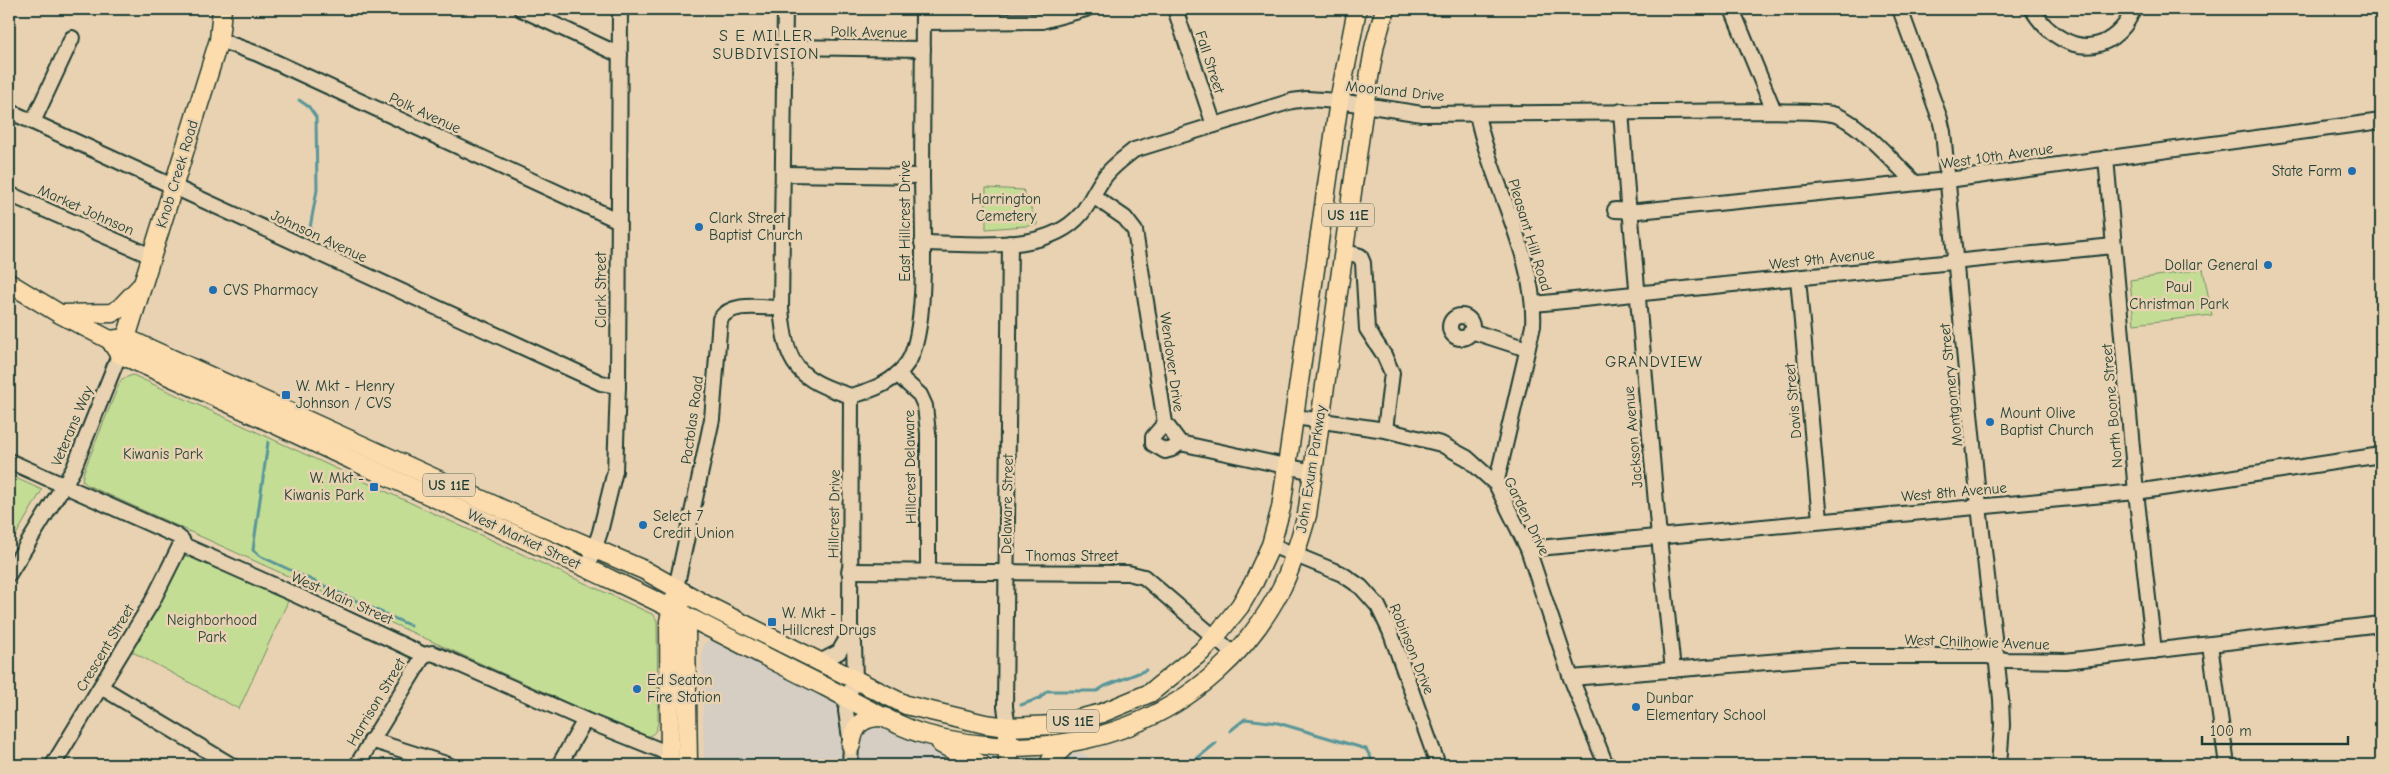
<svg xmlns="http://www.w3.org/2000/svg" width="2390" height="774" viewBox="0 0 2390 774" font-family="'Comic Neue',sans-serif">
<rect width="100%" height="100%" fill="#e8d2b1"/>
<filter id="ink" filterUnits="userSpaceOnUse"><feTurbulence type="fractalNoise" baseFrequency=".02" numOctaves="2"/><feDisplacementMap in="SourceGraphic" scale="10" xChannelSelector="R" yChannelSelector="G"/><feConvolveMatrix kernelMatrix="1 2 1 2 8 2 1 2 1" color-interpolation-filters="sRGB"/></filter>
<g filter="url(#ink)">
<!-- built -->
<g fill="#d6cdc3">
<polygon points="712,639 880,725 973,765 710,765 704,757 702,654 704,644"/>
<polygon points="1080,752 1099,764 1190,757 1257,762 1261,765 1062,765 1068,756"/>
<polygon points="993,758 1030,758 1058,765 979,765"/>
</g>
<!-- green -->
<g fill="#c3dd94" stroke="#718d64">
<polygon points="986,188 1023,190 1038,225 986,229"/>
<polygon points="2203,269 2212,315 2134,324 2130,280"/>
<path d="M133 375 654 615 657 621 658 716C658 729 656 736 643 737L87 485 82 480 84 471 119 384 122 379Z"/>
<polygon points="9,475 42,490 9,547"/>
<polygon points="185,553 289,599 239,709 129,650"/>
</g>
<g fill="none" stroke-linecap="round" stroke-linejoin="round">
<!-- stream -->
<g stroke="#5a9699" stroke-width="3">
<polyline points="299,100 309,107 316,117 317,190 309,233"/>
<polyline points="268,442 253,550 260,556 411,626"/>
<polyline points="1021,705 1040,698 1047,691 1097,691 1105,686 1146,670"/>
<polyline points="1230,731 1245,719 1278,723 1366,749 1375,765"/>
<polyline points="1189,765 1216,743"/>
</g>
<!-- minor casing -->
<g stroke="#1f3d34" stroke-width="18">
<g id="minor">
<polyline points="521,9 620,55"/>
<path d="M785 9 781 308C786 366 797 379 851 396"/>
<polyline points="1175,9 1214,125"/>
<polyline points="1732,9 1774,111"/>
<polyline points="1900,9 1940,119 1943,132 1979,506 2001,699 2002,725 1999,765"/>
<path d="M2032 9C2052 43 2094 63 2124 26 2128 21 2131 14 2134 9"/>
<polyline points="923,22 1042,21 1086,9"/>
<polyline points="219,40 258,54 617,220"/>
<polyline points="785,47 923,49"/>
<polyline points="9,111 601,383 618,386"/>
<polyline points="1621,111 1628,204 1631,219 1659,537 1673,670"/>
<path d="M1477 114C1490 181 1537 258 1533 326L1496 484"/>
<polyline points="33,122 72,38"/>
<polyline points="2106,158 2136,492 2154,651"/>
<polyline points="783,174 922,176"/>
<polyline points="9,194 151,256"/>
<polyline points="1093,196 1125,218 1135,231 1165,423 1180,443 1313,472"/>
<polyline points="1615,210 1638,211 1948,180 2381,121"/>
<path d="M922 243C971 243 1047 255 1081 214 1091 202 1096 187 1106 175 1114 165 1124 158 1134 150L1292 101 1307 99 1339 101 1422 114 1774 111C1793 112 1814 111 1832 114 1857 119 1896 165 1915 183"/>
<polyline points="1343,251 1360,256 1363,263 1367,329 1384,355 1392,373 1385,430"/>
<polyline points="1798,278 1820,520"/>
<polyline points="1534,304 2113,246"/>
<circle cx="1461" cy="327" r="11"/>
<polyline points="1471,331 1527,349"/>
<polyline points="897,374 920,395 925,406 928,433 928,571"/>
<path d="M851 396C873 390 895 382 908 362 929 330 922 218 922 175 922 120 923 64 923 9"/>
<polyline points="1295,417 1385,430 1441,444 1467,458 1496,484 1528,549 1571,678 1606,765"/>
<polyline points="1165,423 1153,437 1153,444 1165,451 1172,449 1180,443"/>
<polyline points="9,461 177,536 182,540 181,544"/>
<polyline points="181,544 298,596 424,655 432,653 445,658 585,720 670,754"/>
<polyline points="1271,545 1342,574 1361,587 1378,606 1390,631 1438,765"/>
<polyline points="1528,549 2136,492 2381,455"/>
<polyline points="588,568 600,532 615,471 618,386 620,9"/>
<polyline points="849,571 1128,573 1144,577 1235,655"/>
<polyline points="9,574 73,470 123,345"/>
<path d="M676 588 712 419 720 319C733 301 761 308 781 308"/>
<polyline points="2210,645 2227,765"/>
<polyline points="818,663 839,652 850,633"/>
<polyline points="1571,678 1841,656 1987,656 2006,660 2065,661 2381,624"/>
<polyline points="101,687 231,765"/>
<polyline points="1008,727 1005,707 1010,243"/>
<polyline points="371,740 449,765"/>
<polyline points="53,765 152,602 181,544"/>
<polyline points="357,765 424,655"/>
<polyline points="559,765 585,720"/>
<polyline points="850,765 851,745 846,711 847,698 855,681 854,643 850,626 851,396"/>
</g>
</g>
<!-- major casing -->
<g stroke="#1f3d34" stroke-width="21">
<g id="major">
<path d="M9 283 60 314 110 340 119 354C198 388 276 425 354 461 441 501 528 540 614 581 686 614 755 652 826 687 857 703 888 722 920 733 1064 774 1212 722 1282 587 1293 564 1300 539 1307 515L1364 106 1375 44 1385 9"/>
<polyline points="62,314 112,313 120,308 140,287"/>
<polyline points="126,338 219,40 222,9"/>
<polyline points="110,340 126,338 509,512 644,570 708,606 906,705 985,724 1008,727 1055,725 1102,713 1150,693 1201,652 1215,637 1240,606 1254,582 1271,545 1281,508 1339,101 1357,9"/>
<polyline points="680,606 686,631 688,765"/>
<polyline points="941,744 982,765"/>
<path d="M851 745C854 724 863 716 885 717"/>
<polyline points="670,765 669,621 674,599"/>
<polyline points="1008,765 1008,735"/>
<polyline points="1049,765 1051,760 1065,746"/>
</g>
</g>
<!-- minor -->
<use href="#minor" stroke="#e8d2b1" stroke-width="14"/>
<!-- major -->
<use href="#major" stroke="#fcdcac" stroke-width="18"/>
</g>
</g>
<!-- markers -->
<g fill="#1f6fb2" stroke="#e8d2b1" stroke-width="2">
<circle cx="2352" cy="171" r="5"/>
<circle cx="699" cy="227" r="5"/>
<circle cx="2268" cy="265" r="5"/>
<circle cx="213" cy="290" r="5"/>
<rect x="281" y="390" width="10" height="10" rx="2.5"/>
<circle cx="1990" cy="422" r="5"/>
<rect x="369" y="482" width="10" height="10" rx="2.5"/>
<circle cx="643" cy="525" r="5"/>
<rect x="767" y="617" width="10" height="10" rx="2.5"/>
<circle cx="637" cy="689" r="5"/>
<circle cx="1636" cy="707" r="5"/>
</g>
<g text-anchor="middle" stroke-width="5" stroke-linejoin="round" paint-order="stroke">
<!-- shield labels -->
<g fill="#e8d2b1" stroke="#5b6a5a" stroke-width="1">
<rect x="1322" y="203.5" width="52" height="23" rx="4"/>
<rect x="423" y="473.5" width="52" height="23" rx="4"/>
<rect x="1047" y="709.5" width="52" height="23" rx="4"/>
</g>
<g font-size="14" font-weight="bold" fill="#1f3d34">
<text x="1348" y="220">US 11E</text>
<text x="449" y="490">US 11E</text>
<text x="1073" y="726">US 11E</text>
</g>
<!-- street labels -->
<g font-size="15" fill="#1f3d34" stroke="#e8d2b1">
<text transform="translate(869 32) rotate(1)" y="5">Polk Avenue</text>
<text transform="translate(1210 62) rotate(72)" y="5">Fall Street</text>
<text transform="translate(1395 91) rotate(6)" y="5">Moorland Drive</text>
<text transform="translate(425 113) rotate(25)" y="5">Polk Avenue</text>
<text transform="translate(1997 156) rotate(-8)" y="5">West 10th Avenue</text>
<text transform="translate(177 174) rotate(-73)" y="5">Knob Creek Road</text>
<text transform="translate(86 210) rotate(24)" y="5">Market Johnson</text>
<text transform="translate(905 221) rotate(-90)" y="5">East Hillcrest Drive</text>
<text transform="translate(1530 235) rotate(73)" y="5">Pleasant Hill Road</text>
<text transform="translate(319 236) rotate(25)" y="5">Johnson Avenue</text>
<text transform="translate(1822 259) rotate(-6)" y="5">West 9th Avenue</text>
<text transform="translate(601 290) rotate(-90)" y="5">Clark Street</text>
<text transform="translate(1172 362) rotate(82)" y="5">Wendover Drive</text>
<text transform="translate(1951 385) rotate(-96)" y="5">Montgomery Street</text>
<text transform="translate(1793 401) rotate(-95)" y="5">Davis Street</text>
<text transform="translate(2112 406) rotate(-95)" y="5">North Boone Street</text>
<text transform="translate(692 420) rotate(-82)" y="5">Pactolas Road</text>
<text transform="translate(72 426) rotate(-67)" y="5">Veterans Way</text>
<text transform="translate(1633 437) rotate(-95)" y="5">Jackson Avenue</text>
<text transform="translate(910 467) rotate(-91)" y="5">Hillcrest Delaware</text>
<text transform="translate(1311 469) rotate(-81)" y="5">John Exum Parkway</text>
<text transform="translate(1954 492) rotate(-5)" y="5">West 8th Avenue</text>
<text transform="translate(1007 504) rotate(-89)" y="5">Delaware Street</text>
<text transform="translate(834 514) rotate(-89)" y="5">Hillcrest Drive</text>
<text transform="translate(1527 516) rotate(64)" y="5">Garden Drive</text>
<text transform="translate(524 539) rotate(25)" y="5">West Market Street</text>
<text x="1072" y="561">Thomas Street</text>
<text transform="translate(342 598) rotate(24)" y="5">West Main Street</text>
<text transform="translate(1977 642) rotate(2)" y="5">West Chilhowie Avenue</text>
<text transform="translate(105 648) rotate(-59)" y="5">Crescent Street</text>
<text transform="translate(1412 649) rotate(68)" y="5">Robinson Drive</text>
<text transform="translate(376 702) rotate(-59)" y="5">Harrison Street</text>
</g>
<!-- poi labels -->
<g font-size="15" fill="#1f3d34" stroke="#e8d2b1" text-anchor="start">
<text x="2342" y="176" text-anchor="end">State Farm</text>
<text x="709" y="223">Clark Street<tspan x="709" dy="17">Baptist Church</tspan></text>
<text x="2258" y="270" text-anchor="end">Dollar General</text>
<text x="223" y="295">CVS Pharmacy</text>
<text x="296" y="391">W. Mkt - Henry<tspan x="296" dy="17">Johnson / CVS</tspan></text>
<text x="2000" y="418">Mount Olive<tspan x="2000" dy="17">Baptist Church</tspan></text>
<text x="364" y="483" text-anchor="end">W. Mkt -<tspan x="364" dy="17">Kiwanis Park</tspan></text>
<text x="653" y="521">Select 7<tspan x="653" dy="17">Credit Union</tspan></text>
<text x="782" y="618">W. Mkt -<tspan x="782" dy="17">Hillcrest Drugs</tspan></text>
<text x="647" y="685">Ed Seaton<tspan x="647" dy="17">Fire Station</tspan></text>
<text x="1646" y="703">Dunbar<tspan x="1646" dy="17">Elementary School</tspan></text>
</g>
<!-- park labels -->
<g font-size="15" fill="#274539" stroke="#e8d2b1">
<text x="1006" y="204">Harrington<tspan x="1006" dy="17">Cemetery</tspan></text>
<text x="2179" y="292">Paul<tspan x="2179" dy="17">Christman Park</tspan></text>
<text x="163" y="459">Kiwanis Park</text>
<text x="212" y="625">Neighborhood<tspan x="212" dy="17">Park</tspan></text>
</g>
<!-- neighbourhood labels -->
<g font-size="16" letter-spacing="1" fill="#1f3d34" stroke="#e8d2b1">
<text x="766" y="41">S E MILLER<tspan x="766" dy="18">SUBDIVISION</tspan></text>
<text x="1654" y="367">GRANDVIEW</text>
</g>
</g>
<!-- margin -->
<rect width="2390" height="774" fill="none" stroke="#e8d2b1" stroke-width="30"/>
<rect x="15" y="15" width="2360" height="744" fill="none" stroke="#1f3d34" stroke-width="2" filter="url(#ink)"/>
<!-- scale -->
<path d="M2202 736v8h146v-8" fill="none" stroke="#1f3d34" stroke-width="2.5"/>
<text x="2210" y="736" font-size="15" fill="#1f3d34" stroke="#e8d2b1" stroke-width="4" paint-order="stroke">100 m</text>
</svg>
